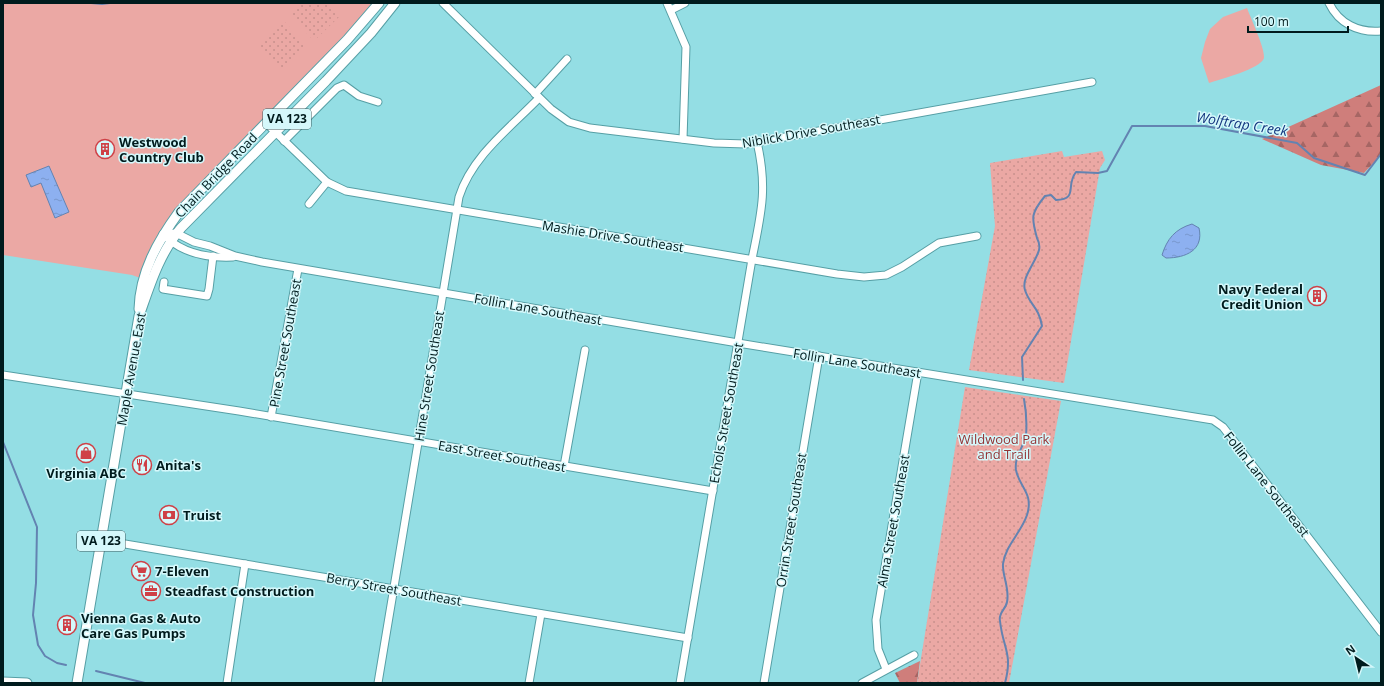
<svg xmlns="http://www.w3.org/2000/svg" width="1384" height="686" viewBox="0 0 1384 686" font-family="'Open Sans',sans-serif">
<defs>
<pattern id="forest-firs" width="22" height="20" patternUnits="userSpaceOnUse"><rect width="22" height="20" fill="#cf7e7b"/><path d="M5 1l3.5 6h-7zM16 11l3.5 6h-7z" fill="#a66664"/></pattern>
<pattern id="park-dots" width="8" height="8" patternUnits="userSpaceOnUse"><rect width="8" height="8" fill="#eba8a4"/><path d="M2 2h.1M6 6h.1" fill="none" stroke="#c8908d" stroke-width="1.8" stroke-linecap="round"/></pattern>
<pattern id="water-ripples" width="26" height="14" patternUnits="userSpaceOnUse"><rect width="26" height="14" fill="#8db0f0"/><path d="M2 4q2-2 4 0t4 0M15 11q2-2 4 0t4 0" fill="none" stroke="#7897cd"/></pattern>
</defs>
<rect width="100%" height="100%" fill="#94dee4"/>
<!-- green -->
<g fill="#eba8a4">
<polygon points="3,3 379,3 163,234 143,279 132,275 3,255"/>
<path d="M1247 8C1251 19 1265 48 1264 58 1261 69 1220 79 1209 83L1201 58 1205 42 1210 29 1223 17Z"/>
</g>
<!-- forest -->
<g fill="url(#forest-firs)">
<polygon points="1381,85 1381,155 1364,173 1321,165 1262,139"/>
<polygon points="920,661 917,683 900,683 895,673"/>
</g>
<!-- park -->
<g fill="url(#park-dots)">
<polygon points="301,3 328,3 340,16 314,41 289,14"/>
<polygon points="283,20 307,46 281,71 257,45"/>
<polygon points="1062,151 1064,157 1102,151 1105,160 1100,168 1064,383 969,370 995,226 990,163"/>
<polygon points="965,387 1061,401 1009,683 917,683"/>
</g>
<!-- water -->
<g fill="url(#water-ripples)" stroke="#6383b1">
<polygon points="49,166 69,212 55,218 41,183 31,187 26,175"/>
<path d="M1192 224 1199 228C1204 250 1186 258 1166 258L1162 255C1167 239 1175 229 1192 224Z"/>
</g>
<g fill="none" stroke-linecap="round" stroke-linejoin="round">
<!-- stream -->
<g stroke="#6383b1" stroke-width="2">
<polyline points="91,3 102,4 110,3"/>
<path d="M1023 380 1022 357 1042 326C1039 307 1029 304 1025 290 1021 278 1036 262 1039 250 1040 246 1039 242 1037 238 1031 217 1031 213 1045 196L1051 195 1056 200C1079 199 1065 186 1076 172L1098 173 1107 171 1132 126H1205L1297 143 1314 158 1365 175 1381 154"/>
<polyline points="3,442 37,527 36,583 33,615 38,645 45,656 57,663 66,665"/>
<polyline points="96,671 145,683"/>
<path d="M1005 683C1013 653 1003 649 1000 621 998 613 1006 609 1007 602 1010 589 1002 575 1003 564 1005 546 1021 533 1027 515 1034 493 1019 487 1016 470 1014 456 1024 447 1026 435 1027 423 1026 410 1024 399"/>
</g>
<!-- minor casing -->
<g stroke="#569fa5" stroke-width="9">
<g id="minor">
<polyline points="443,3 551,109 569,122 590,128 714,143 746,144 1092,82"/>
<polyline points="667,3 686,47 683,139"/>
<path d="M1329 3C1339 24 1359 33 1381 31"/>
<polyline points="671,10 685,3"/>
<polyline points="535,94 567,59"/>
<polyline points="266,123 327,182 346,191 837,274 864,277 886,275 902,267 939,243 977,236"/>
<polyline points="284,141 337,88 344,85 359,96 378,102"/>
<polyline points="309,204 327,182"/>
<polyline points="163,234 176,233 194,242 210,246 235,256 262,262 738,343 1213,420 1223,427 1381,632"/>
<path d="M167 238C185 254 210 258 233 257"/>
<polyline points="164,282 163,289 207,296 209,289 213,256"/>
<polyline points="3,375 239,411 713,491"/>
<polyline points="271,417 298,269"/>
<polyline points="564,466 585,350"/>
<polyline points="101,540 688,638"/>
<polyline points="886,669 878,649 876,620 918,372"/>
<polyline points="227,683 245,564"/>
<path d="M378 683 459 197C472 156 510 128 539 98"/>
<polyline points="529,683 541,614"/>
<path d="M680 683 752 259C761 214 768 189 757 142"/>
<polyline points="764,683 819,356"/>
<polyline points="862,683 914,655"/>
</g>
</g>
<!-- major casing -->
<g stroke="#569fa5" stroke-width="11">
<g id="major">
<path d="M139 309C140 272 158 241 179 212L347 40 379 3"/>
<polyline points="3,682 27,683"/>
<path d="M77 683 139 316C150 285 159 254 181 228L326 81 371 33 395 3"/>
</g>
</g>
<!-- minor -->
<use href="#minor" stroke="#fff" stroke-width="7"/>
<!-- major -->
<use href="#major" stroke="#fff" stroke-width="9"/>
</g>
<!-- icons -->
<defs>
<g id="building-ring" transform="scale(1)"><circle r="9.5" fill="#d5f8fb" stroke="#cf4046" stroke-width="1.5"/><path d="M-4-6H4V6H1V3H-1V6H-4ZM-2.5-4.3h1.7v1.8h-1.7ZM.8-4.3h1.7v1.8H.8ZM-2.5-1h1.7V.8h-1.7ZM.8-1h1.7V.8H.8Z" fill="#cf4046"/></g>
<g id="shop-ring" transform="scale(1)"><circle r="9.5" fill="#d5f8fb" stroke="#cf4046" stroke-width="1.5"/><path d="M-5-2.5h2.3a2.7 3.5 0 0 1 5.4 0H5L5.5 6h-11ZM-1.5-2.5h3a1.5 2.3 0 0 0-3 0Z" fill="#cf4046"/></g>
<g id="restaurant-ring" transform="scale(1)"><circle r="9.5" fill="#d5f8fb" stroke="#cf4046" stroke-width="1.5"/><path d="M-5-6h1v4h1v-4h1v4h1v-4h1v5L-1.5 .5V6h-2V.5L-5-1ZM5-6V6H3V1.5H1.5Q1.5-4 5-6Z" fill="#cf4046"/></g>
<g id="bank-ring" transform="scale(1)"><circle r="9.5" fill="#d5f8fb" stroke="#cf4046" stroke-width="1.5"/><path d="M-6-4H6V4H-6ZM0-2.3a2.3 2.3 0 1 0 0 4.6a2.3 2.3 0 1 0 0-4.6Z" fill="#cf4046"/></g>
<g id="supermarket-ring" transform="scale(1)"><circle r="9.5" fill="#d5f8fb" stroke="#cf4046" stroke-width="1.5"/><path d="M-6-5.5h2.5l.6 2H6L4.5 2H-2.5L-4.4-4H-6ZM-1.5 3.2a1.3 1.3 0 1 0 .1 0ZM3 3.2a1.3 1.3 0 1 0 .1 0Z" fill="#cf4046"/></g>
<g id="office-ring" transform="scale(1)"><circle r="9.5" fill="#d5f8fb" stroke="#cf4046" stroke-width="1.5"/><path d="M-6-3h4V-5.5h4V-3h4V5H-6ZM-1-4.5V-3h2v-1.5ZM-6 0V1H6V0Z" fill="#cf4046"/></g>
</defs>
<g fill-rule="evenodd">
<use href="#building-ring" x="105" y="149"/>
<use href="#building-ring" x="1317" y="296"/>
<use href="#shop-ring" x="86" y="453"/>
<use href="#restaurant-ring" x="142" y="465"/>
<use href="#bank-ring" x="169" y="515"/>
<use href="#supermarket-ring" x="141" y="571"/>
<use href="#office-ring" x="151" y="591"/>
<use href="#building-ring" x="67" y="625"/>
</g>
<g text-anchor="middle" stroke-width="3" stroke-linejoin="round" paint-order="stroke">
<!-- shield labels -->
<g fill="#d5f8fb" stroke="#405d60" stroke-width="1">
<rect x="263" y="109" width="48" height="20" rx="3"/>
<rect x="77" y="531" width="48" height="20" rx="3"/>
</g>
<g font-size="12" font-weight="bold" fill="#001b1d">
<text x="287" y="123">VA 123</text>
<text x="101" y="545">VA 123</text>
</g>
<!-- street labels -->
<g font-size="13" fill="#001b1d" stroke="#d5f8fb">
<text transform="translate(811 131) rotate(-10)" y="5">Niblick Drive Southeast</text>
<text transform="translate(216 175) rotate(-46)" y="5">Chain Bridge Road</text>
<text transform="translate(613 236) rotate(9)" y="5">Mashie Drive Southeast</text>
<text transform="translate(538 309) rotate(10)" y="5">Follin Lane Southeast</text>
<text transform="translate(285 343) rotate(-80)" y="5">Pine Street Southeast</text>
<text transform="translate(857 363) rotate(9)" y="5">Follin Lane Southeast</text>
<text transform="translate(131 369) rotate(-80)" y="5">Maple Avenue East</text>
<text transform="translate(429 376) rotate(-81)" y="5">Hine Street Southeast</text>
<text transform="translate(726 413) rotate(-80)" y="5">Echols Street Southeast</text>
<text transform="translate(502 456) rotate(10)" y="5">East Street Southeast</text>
<text transform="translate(1267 484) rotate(52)" y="5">Follin Lane Southeast</text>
<text transform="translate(791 520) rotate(-81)" y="5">Orrin Street Southeast</text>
<text transform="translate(893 521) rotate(-80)" y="5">Alma Street Southeast</text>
<text transform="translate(394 589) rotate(10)" y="5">Berry Street Southeast</text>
</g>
<!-- poi labels -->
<g font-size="13" font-weight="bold" fill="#001b1d" stroke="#d5f8fb" text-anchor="start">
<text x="119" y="147">Westwood<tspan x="119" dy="15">Country Club</tspan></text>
<text x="1303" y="294" text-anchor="end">Navy Federal<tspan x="1303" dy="15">Credit Union</tspan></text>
<text x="156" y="470">Anita's</text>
<text x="86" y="478" text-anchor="middle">Virginia ABC</text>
<text x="183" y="520">Truist</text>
<text x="155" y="576">7-Eleven</text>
<text x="165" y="596">Steadfast Construction</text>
<text x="81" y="623">Vienna Gas &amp; Auto<tspan x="81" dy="15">Care Gas Pumps</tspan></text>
</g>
<!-- park labels -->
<g font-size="13" fill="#933234" stroke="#d5f8fb">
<text x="1004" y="444">Wildwood Park<tspan x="1004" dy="15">and Trail</tspan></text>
</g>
<!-- water labels -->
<g font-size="14" font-style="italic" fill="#12367f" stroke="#d5f8fb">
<text transform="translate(1242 124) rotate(9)" y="5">Wolftrap Creek</text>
</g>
</g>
<!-- border -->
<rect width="1384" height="686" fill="none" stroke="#001b1d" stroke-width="8"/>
<!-- north arrow -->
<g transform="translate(1356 658) rotate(325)" stroke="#d5f8fb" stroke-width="3" paint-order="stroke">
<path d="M0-3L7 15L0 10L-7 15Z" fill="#001b1d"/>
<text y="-6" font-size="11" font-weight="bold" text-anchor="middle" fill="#001b1d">N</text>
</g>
<!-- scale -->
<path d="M1248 26v6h100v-6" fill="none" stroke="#001b1d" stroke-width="2"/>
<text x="1254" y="26" font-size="12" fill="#001b1d" stroke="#d5f8fb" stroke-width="3" paint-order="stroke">100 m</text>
</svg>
